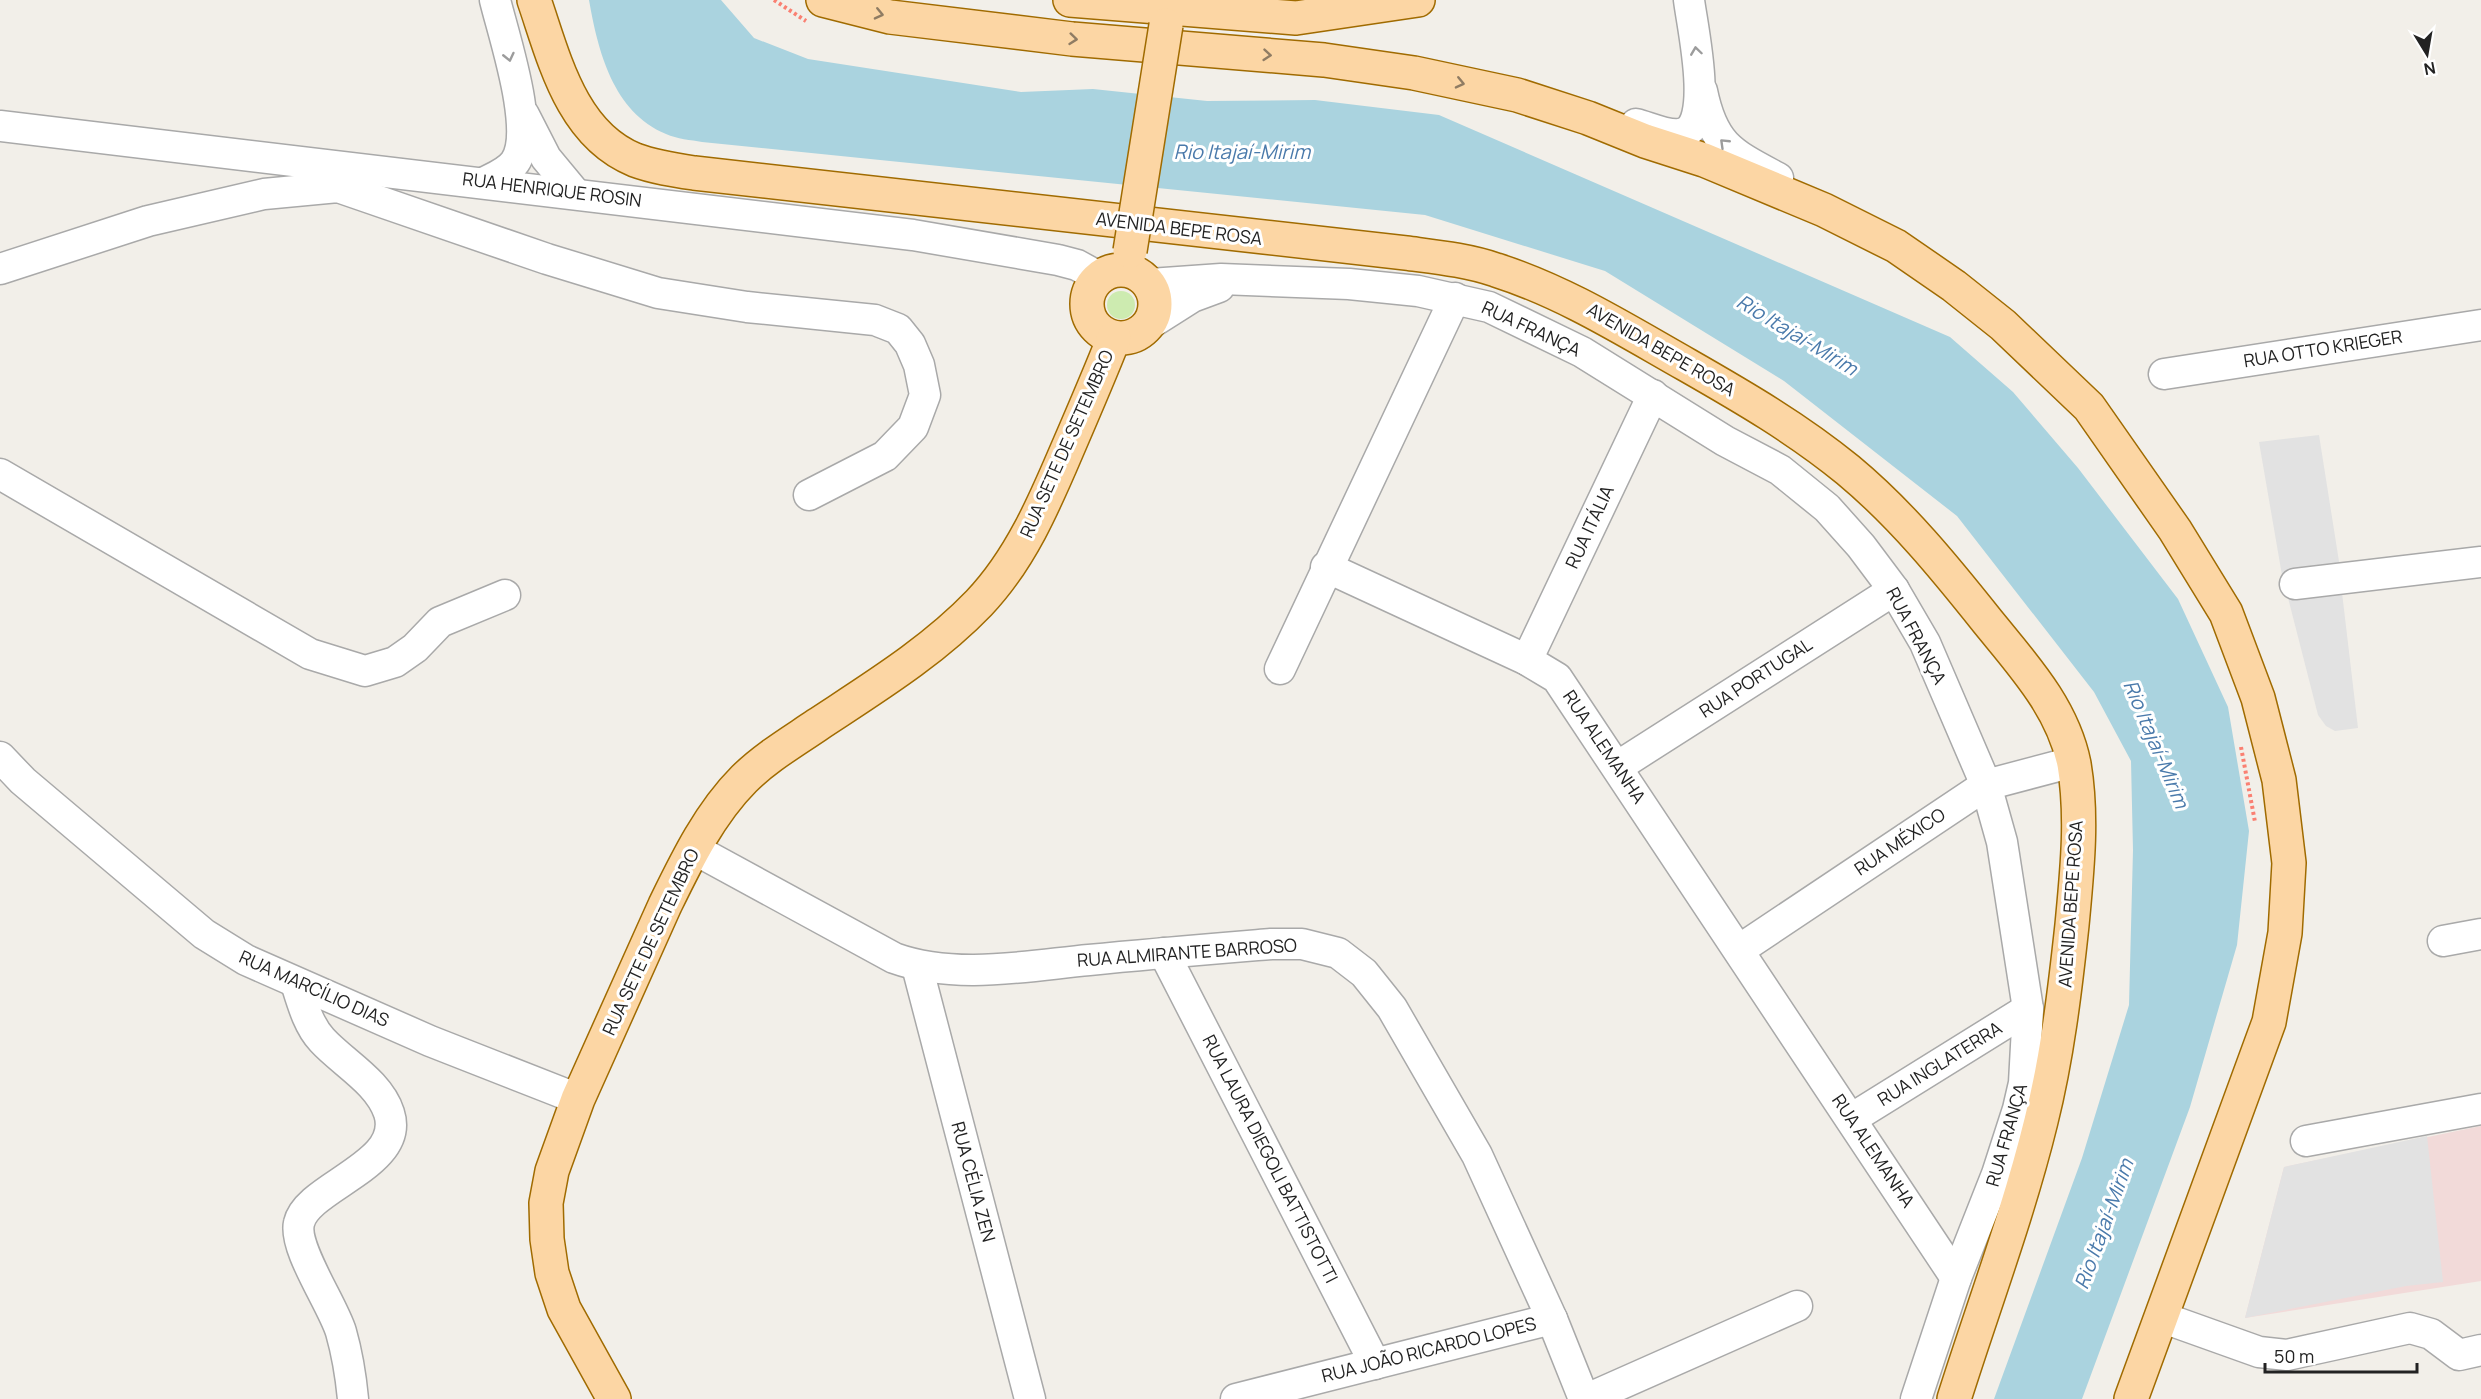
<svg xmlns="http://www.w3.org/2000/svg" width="2481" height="1399" viewBox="0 0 2481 1399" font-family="Manrope,sans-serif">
<rect width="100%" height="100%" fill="#f2efe9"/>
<!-- commercial -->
<polygon fill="#f2dad9" points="2481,1126 2481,1281 2245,1318 2284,1167"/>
<!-- grass -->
<circle fill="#cdebb0" cx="1121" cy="305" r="14"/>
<!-- parking -->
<g fill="#e2e2e2">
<polygon points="2319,435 2341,574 2283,581 2259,442"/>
<polygon points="2341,584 2358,728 2335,731 2326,726 2318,715 2286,590"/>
<polygon points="2427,1136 2443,1282 2406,1286 2245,1318 2284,1167"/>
</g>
<!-- water -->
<path fill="#aad3df" d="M589 0H721L754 38 808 59 1021 92 1093 89 1207 101 1315 100 1439 115 1950 337 2013 392 2078 468 2178 599 2228 707 2249 831 2237 945 2190 1107 2082 1399H1994L2082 1158 2129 1005 2133 850 2131 761 2094 692 1957 516 1784 381 1605 271 1425 215 702 142C691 140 677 139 666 134 613 112 598 51 589 0Z"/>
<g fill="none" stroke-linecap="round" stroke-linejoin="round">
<!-- minor casing -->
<g stroke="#a9a9a9" stroke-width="33">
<g id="minor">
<path d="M1702 91C1713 145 1731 153 1778 178"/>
<polyline points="524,115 546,158 575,193"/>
<path d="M1636 124C1649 127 1673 139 1686 132 1713 118 1692 25 1689 0"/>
<polyline points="0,126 913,235 1058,260 1077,265 1099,277"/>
<path d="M485 182C495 177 508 172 515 162 536 131 504 37 495 0"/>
<polyline points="0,269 148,221 264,194 338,187 547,259 658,293 747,307 875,320 898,329 910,344 919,365 925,395 913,427 885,456 809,495"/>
<polyline points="1150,284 1221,279 1349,284 1418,291 1489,307 1582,352 1725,441 1780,470 1827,508 1861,546 1894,590 1925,643 1986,785 2002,842 2028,1009 2024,1083 2018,1109 1997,1174 1956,1278 1916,1399"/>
<polyline points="1151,323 1192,297 1219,287"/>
<polyline points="2164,374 2481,325"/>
<polyline points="0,474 310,654 365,671 395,662 415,648 440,622 505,595"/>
<polyline points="1326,567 1527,660 1557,678 1956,1278"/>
<polyline points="2295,584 2481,562"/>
<polyline points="1527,660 1653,395"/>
<polyline points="1280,669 1455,298"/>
<polyline points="0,757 23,781 204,934 246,960 430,1041 578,1099"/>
<polyline points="1617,767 1894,590"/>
<path d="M694 849 894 958C955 980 1026 966 1089 960 1150 954 1211 949 1271 944H1302L1338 953 1364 973 1392 1008 1477 1155 1552 1319 1584 1399"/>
<polyline points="2443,941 2481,934"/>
<polyline points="1739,950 1986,785 2073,762"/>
<polyline points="1164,953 1375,1364"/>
<polyline points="917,966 1030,1399"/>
<path d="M296 983C302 1002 308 1025 322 1040 343 1063 379 1082 389 1113 406 1165 307 1186 299 1223 293 1248 333 1305 341 1332 347 1353 351 1378 353 1399"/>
<polyline points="1851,1119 2028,1009"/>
<polyline points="2306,1141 2481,1109"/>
<polyline points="2161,1317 2259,1352 2287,1355 2410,1328 2431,1334 2459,1355 2481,1350"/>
<polyline points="1236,1399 1552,1319"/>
<polyline points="1587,1399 1797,1306"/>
</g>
</g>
<!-- major casing -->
<g stroke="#a06b00" stroke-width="36">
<g id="major">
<path d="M534 0C554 58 571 134 635 160 654 167 674 170 694 173L1406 253C1436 257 1467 260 1496 270 1565 292 1625 330 1687 365 1743 397 1798 429 1848 470 1901 514 1945 568 1988 622 2023 665 2063 708 2074 764 2083 817 2077 872 2072 925 2065 990 2057 1057 2041 1121 2018 1215 1983 1307 1954 1399"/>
<polyline points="823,0 890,17 1072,39 1324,60 1414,73 1517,95 1588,118 1645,141 1704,160 1824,210 1896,246 1954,286 2003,325 2089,407 2175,530 2226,613 2258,698 2279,780 2289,863 2285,933 2269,1022 2131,1399"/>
<polyline points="1070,0 1296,18 1418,0"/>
<circle cx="1121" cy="304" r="34"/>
<path d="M614 1399 564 1309 552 1273 547 1239 546 1203 552 1171 578 1099 665 905C686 862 709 814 744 779 765 758 792 742 817 725 873 688 932 652 979 603 1020 560 1044 504 1067 450 1083 413 1099 376 1114 338"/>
</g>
</g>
<!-- path -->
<g stroke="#fa8072" stroke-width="4" stroke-dasharray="3 3" stroke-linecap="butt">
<polyline points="774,0 806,21"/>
<polyline points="2241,747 2255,822"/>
</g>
<!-- minor -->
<use href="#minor" stroke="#fff" stroke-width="30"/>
<!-- major -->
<use href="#major" stroke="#fcd6a4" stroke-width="33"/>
<!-- major-bridge casing -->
<g stroke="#a06b00" stroke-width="36" stroke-linecap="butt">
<polyline id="major-bridge" points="1130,251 1166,25"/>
</g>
<!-- major-bridge -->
<use href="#major-bridge" stroke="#fcd6a4" stroke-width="33"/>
</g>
<!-- one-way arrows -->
<defs><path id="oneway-chevron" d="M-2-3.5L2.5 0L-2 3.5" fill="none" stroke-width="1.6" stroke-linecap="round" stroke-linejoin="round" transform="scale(1.5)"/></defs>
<g stroke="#8f7c63">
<use href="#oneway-chevron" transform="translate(879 14) rotate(13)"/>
<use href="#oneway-chevron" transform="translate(1073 39) rotate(6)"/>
<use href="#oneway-chevron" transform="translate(1267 55) rotate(5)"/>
<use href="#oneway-chevron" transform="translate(1460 83) rotate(13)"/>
</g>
<g stroke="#9c9c9c">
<use href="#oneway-chevron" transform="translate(1696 51) rotate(-98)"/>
<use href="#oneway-chevron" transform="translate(509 57) rotate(77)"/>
<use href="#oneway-chevron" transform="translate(1724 143) rotate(-136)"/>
</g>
<g text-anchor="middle" stroke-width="6" stroke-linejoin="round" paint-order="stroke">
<!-- street labels -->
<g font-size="18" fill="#222" stroke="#fff">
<text transform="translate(552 190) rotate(7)" y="6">RUA HENRIQUE ROSIN</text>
<text transform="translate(1179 229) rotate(7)" y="6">AVENIDA BEPE ROSA</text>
<text transform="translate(1531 329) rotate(25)" y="6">RUA FRANÇA</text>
<text transform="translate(2323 349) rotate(-9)" y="6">RUA OTTO KRIEGER</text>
<text transform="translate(1661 350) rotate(30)" y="6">AVENIDA BEPE ROSA</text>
<text transform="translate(1067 444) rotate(-66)" y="6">RUA SETE DE SETEMBRO</text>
<text transform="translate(1590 527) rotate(-65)" y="6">RUA ITÁLIA</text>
<text transform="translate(1916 636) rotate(62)" y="6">RUA FRANÇA</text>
<text transform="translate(1756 678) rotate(-33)" y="6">RUA PORTUGAL</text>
<text transform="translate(1604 747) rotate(56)" y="6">RUA ALEMANHA</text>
<text transform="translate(1900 842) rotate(-34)" y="6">RUA MÉXICO</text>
<text transform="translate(2071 904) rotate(-86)" y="6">AVENIDA BEPE ROSA</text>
<text transform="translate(651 942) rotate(-65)" y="6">RUA SETE DE SETEMBRO</text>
<text transform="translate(1187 953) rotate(-4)" y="6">RUA ALMIRANTE BARROSO</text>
<text transform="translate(314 989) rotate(24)" y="6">RUA MARCÍLIO DIAS</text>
<text transform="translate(1940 1064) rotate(-32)" y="6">RUA INGLATERRA</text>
<text transform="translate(2007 1135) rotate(-74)" y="6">RUA FRANÇA</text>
<text transform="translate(1873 1151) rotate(56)" y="6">RUA ALEMANHA</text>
<text transform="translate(1270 1159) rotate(63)" y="6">RUA LAURA DIEGOLI BATTISTOTTI</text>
<text transform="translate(973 1182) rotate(75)" y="6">RUA CÉLIA ZEN</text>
<text transform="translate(1429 1350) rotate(-14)" y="6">RUA JOÃO RICARDO LOPES</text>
</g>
<!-- water labels -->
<g font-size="20" font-style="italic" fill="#4a7aab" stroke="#fff">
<text x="1242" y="159">Rio Itajaí-Mirim</text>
<text transform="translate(1797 335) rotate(31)" y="7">Rio Itajaí-Mirim</text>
<text transform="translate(2156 744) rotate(67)" y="7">Rio Itajaí-Mirim</text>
<text transform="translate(2104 1224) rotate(-70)" y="7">Rio Itajaí-Mirim</text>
</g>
</g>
<!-- north arrow -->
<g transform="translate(2427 54) rotate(169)" stroke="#ffffff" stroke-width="4.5" paint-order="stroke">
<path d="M0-4.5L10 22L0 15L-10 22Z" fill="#222222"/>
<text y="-9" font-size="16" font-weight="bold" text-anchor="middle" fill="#222222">N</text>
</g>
<!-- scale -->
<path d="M2265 1363v9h152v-9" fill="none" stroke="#222222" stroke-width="3"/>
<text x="2274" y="1363" font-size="18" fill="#222222" stroke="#ffffff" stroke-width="4.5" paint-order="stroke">50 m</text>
</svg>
